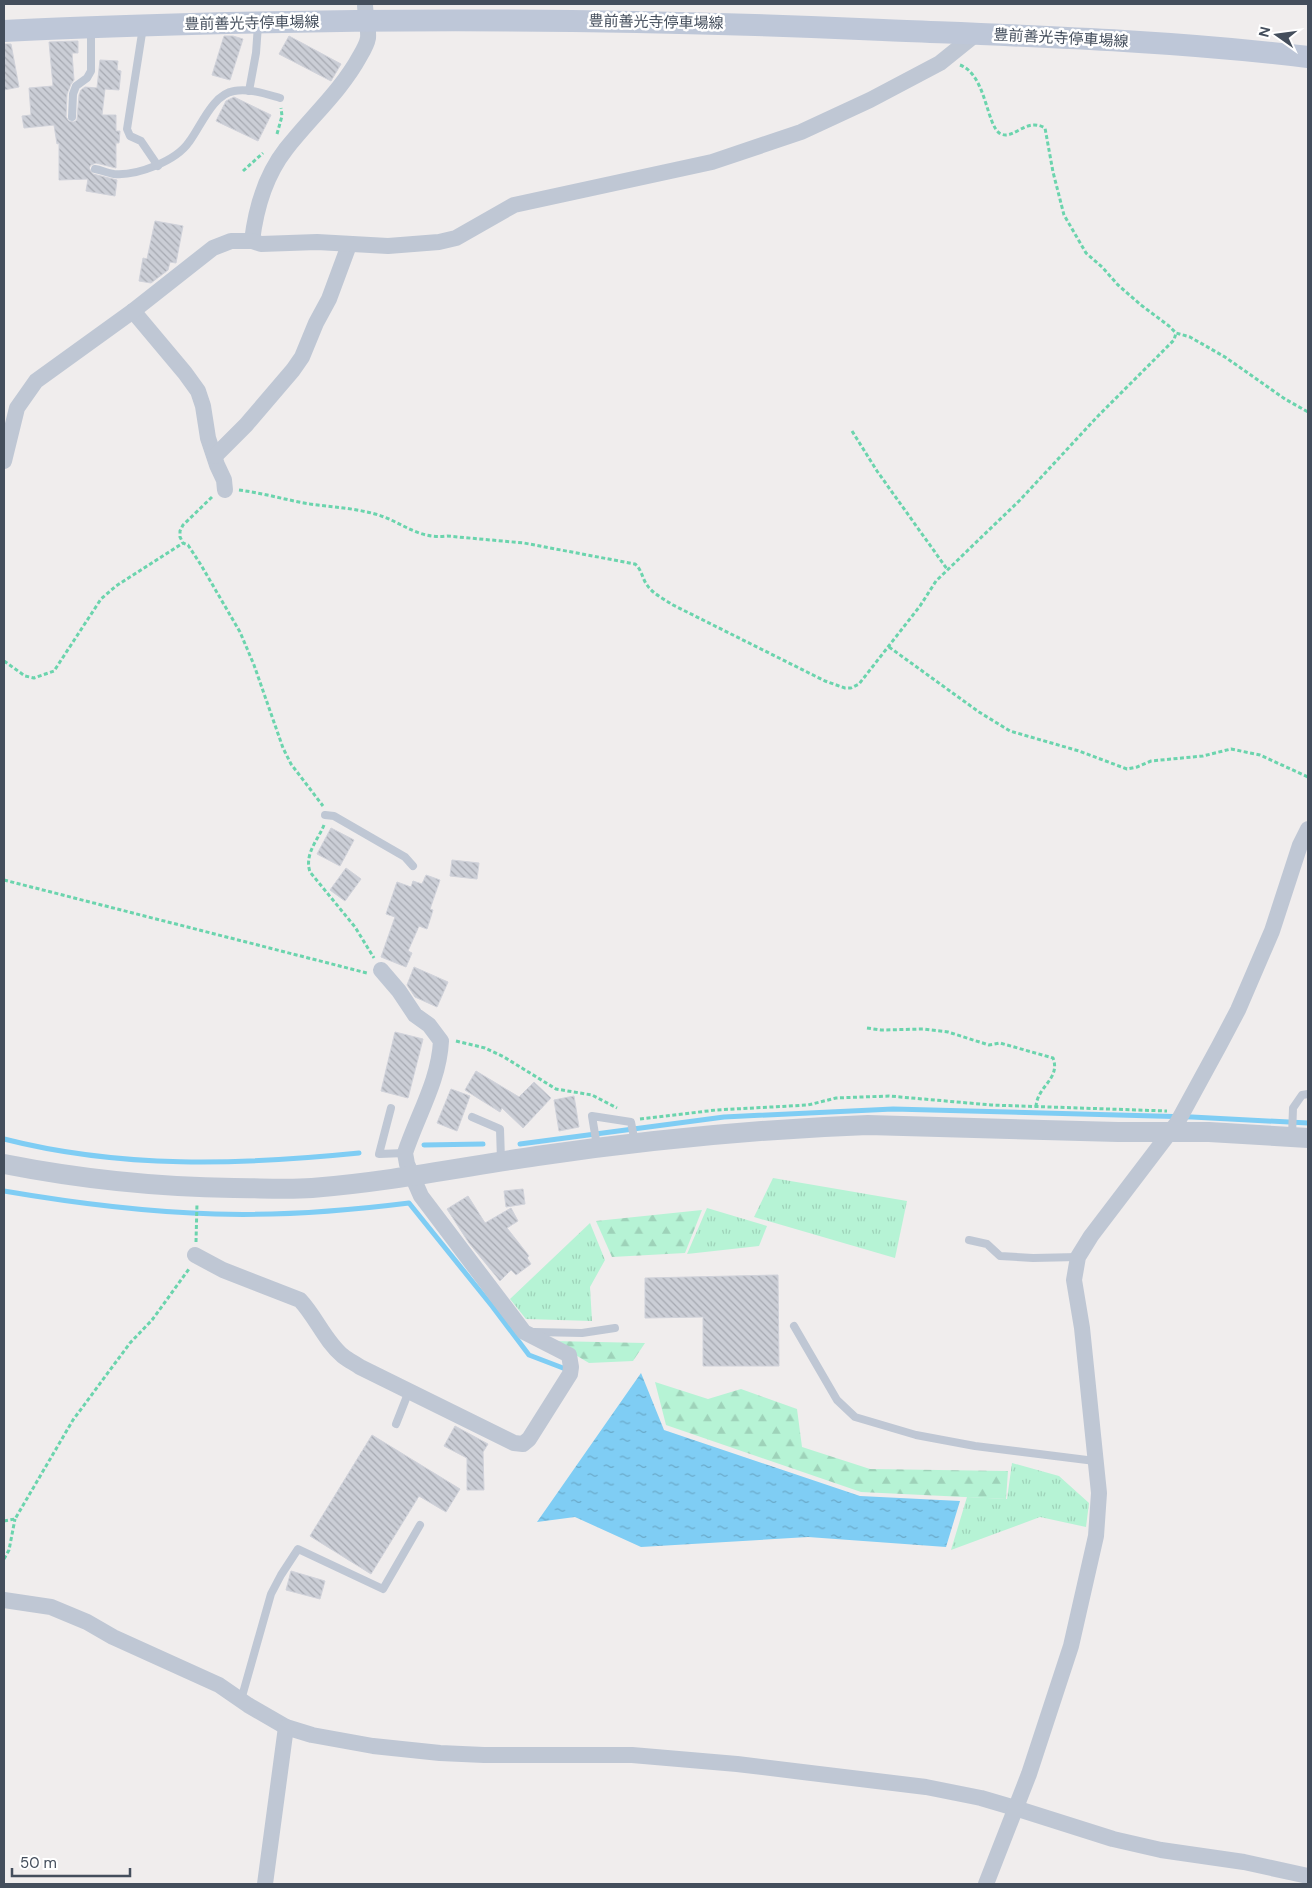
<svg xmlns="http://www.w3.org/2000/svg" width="1312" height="1888" viewBox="0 0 1312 1888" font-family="'DM Sans','Noto Sans JP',sans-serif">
<defs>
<pattern id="grass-tufts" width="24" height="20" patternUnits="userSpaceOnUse" patternTransform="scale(1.25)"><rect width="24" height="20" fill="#b6f3d5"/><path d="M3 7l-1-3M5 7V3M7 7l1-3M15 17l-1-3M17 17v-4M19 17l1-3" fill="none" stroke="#9ed2b9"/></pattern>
<pattern id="forest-firs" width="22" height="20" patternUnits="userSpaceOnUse" patternTransform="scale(1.25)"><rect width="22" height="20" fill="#b6f3d5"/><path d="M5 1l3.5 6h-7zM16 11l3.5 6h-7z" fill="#9ed2b9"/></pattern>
<pattern id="water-ripples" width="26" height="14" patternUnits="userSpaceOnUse" patternTransform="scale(1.25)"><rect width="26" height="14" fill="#7fcdf4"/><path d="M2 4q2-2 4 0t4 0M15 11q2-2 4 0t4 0" fill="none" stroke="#6aa9c9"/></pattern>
<pattern id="building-back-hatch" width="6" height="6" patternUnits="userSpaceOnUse" patternTransform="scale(1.25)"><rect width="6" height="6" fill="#cbced6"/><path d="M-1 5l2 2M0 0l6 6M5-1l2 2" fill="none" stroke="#a6a9b1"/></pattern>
</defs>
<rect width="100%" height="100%" fill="#f0eded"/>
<!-- grass -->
<g fill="url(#grass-tufts)">
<polygon points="773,1178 907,1201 895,1258 754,1217"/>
<polygon points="707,1208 767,1226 759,1246 687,1254"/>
<polygon points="590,1223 605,1260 590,1287 592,1321 526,1319 510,1299"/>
<polygon points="1012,1463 1059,1476 1089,1503 1086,1527 1040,1517 951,1550 967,1497 1007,1499"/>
</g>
<!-- forest -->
<g fill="url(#forest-firs)">
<polygon points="702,1210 685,1253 612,1257 596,1221"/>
<polygon points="552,1341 645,1343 633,1361 589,1363"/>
<polygon points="655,1382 708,1399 741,1389 797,1409 802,1447 870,1469 1008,1471 1006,1499 861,1492 666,1425"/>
</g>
<!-- water -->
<polygon fill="url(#water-ripples)" points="641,1373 664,1430 860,1496 960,1501 946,1547 808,1537 641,1547 575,1517 537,1522"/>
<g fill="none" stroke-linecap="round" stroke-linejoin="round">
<!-- stream -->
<g stroke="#7fcdf4" stroke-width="5">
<path d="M4 1139C121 1169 240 1165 359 1153"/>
<polyline points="520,1144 724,1117 893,1109 1192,1117 1308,1123"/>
<polyline points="424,1145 483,1144"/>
<path d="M4 1191C74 1203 144 1212 215 1214 280 1216 345 1211 409 1203L492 1306 529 1355 563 1368"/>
</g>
</g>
<!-- building -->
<g fill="url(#building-back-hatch)" stroke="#d0d2da">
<polygon points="224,36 233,36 243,39 230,80 212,75"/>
<polygon points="289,36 341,64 331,81 279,54"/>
<polygon points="78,41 78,53 72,53 74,80 71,84 67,94 66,117 69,121 74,122 77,120 79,95 81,90 85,87 97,88 100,60 118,61 117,70 121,71 119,90 105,89 102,115 116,115 116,131 120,131 119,143 116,143 116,168 96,163 91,165 89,168 93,174 117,180 115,196 86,191 88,179 59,180 59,143 57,144 54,125 24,128 22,116 31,115 29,88 53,86 49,42"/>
<polygon points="4,44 11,44 19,87 4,90"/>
<polygon points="234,97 271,115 258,141 216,121 226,101"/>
<polygon points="155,221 183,226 176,263 170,262 168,270 151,283 139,281 143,258 147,259"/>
<polygon points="331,828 354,840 340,866 317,854"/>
<polygon points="452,860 479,863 477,879 450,876"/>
<polygon points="346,868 361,879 345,901 330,890"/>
<polygon points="426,875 440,880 430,909 433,910 427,929 419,926 408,951 412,953 406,967 381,957 395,917 386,914 397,882 411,887 413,881 422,884"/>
<polygon points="414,967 448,982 437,1007 415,997 407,985"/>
<polygon points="395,1032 423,1039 408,1098 381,1091"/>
<polygon points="476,1071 519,1097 534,1082 551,1098 523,1128 502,1108 500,1112 465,1090"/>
<polygon points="451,1089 470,1096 457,1131 437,1123"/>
<polygon points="574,1096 579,1127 559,1131 554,1100"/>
<polygon points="523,1189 525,1204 506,1207 504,1191"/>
<polygon points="468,1196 485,1223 511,1208 518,1221 507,1228 529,1256 527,1258 531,1264 516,1275 511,1270 500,1281 469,1243 447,1209"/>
<polygon points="778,1275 779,1366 703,1366 703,1317 645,1318 645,1278"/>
<polygon points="455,1426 488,1444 483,1452 484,1490 467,1490 467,1458 444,1446"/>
<polygon points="372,1435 460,1489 446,1512 419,1496 371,1574 310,1536"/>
<polygon points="291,1571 325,1581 320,1599 286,1590"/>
</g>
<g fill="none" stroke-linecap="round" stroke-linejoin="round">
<!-- path -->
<g stroke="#6bd4ad" stroke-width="3" stroke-dasharray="4 2.5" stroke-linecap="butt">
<path d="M960 65C987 75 986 127 1001 134 1014 140 1026 117 1045 128L1053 172 1064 215 1086 253 1102 267 1118 285 1141 305 1169 326 1176 333 1190 337 1225 357 1285 399 1308 412"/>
<polyline points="277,134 282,116 281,108"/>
<polyline points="243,171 263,153"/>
<polyline points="852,431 877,471 947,569"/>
<path d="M239 490C263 493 286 500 310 504 332 507 354 508 375 514 401 521 418 540 447 536L524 543 635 564C642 570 642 578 647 585 653 594 664 599 673 605L825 681 845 688H851L859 684 920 606 936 581 1020 500 1098 416 1174 340 1176 333"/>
<polyline points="212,497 183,525 180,531 180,537 183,543 188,545 201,565 240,632 254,665 283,748 291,764 323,806"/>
<polyline points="889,647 979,712 1010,731 1079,751 1127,769 1137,767 1151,761 1203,756 1231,749 1260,755 1308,777"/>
<polyline points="4,661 25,676 34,678 54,671 101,599 116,586 183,543"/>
<path d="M324 825C318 840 304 854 310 872L355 927 374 958"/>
<polyline points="4,880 367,973"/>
<path d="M867 1028 881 1030 924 1029 948 1032 989 1045 1000 1043 1053 1058C1061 1079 1037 1086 1036 1107"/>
<polyline points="456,1041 485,1048 504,1057 556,1089 592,1095 617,1108"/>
<polyline points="640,1119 716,1110 808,1105 836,1098 889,1096 991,1105 1167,1111"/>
<polyline points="196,1242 197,1203"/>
<polyline points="4,1521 15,1519 73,1420 130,1343 152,1320 189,1269"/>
<polyline points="4,1559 9,1550 15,1519"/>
</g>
<!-- service -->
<g stroke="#bfc7d4" stroke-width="8">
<polyline points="143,27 127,129 130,136 141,141 158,166"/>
<polyline points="249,91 256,53 258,25"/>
<polyline points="72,117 73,94 76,86 87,78 91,71 91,29"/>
<path d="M95 169C101 170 107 173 114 174 137 176 176 161 189 142 201 126 213 94 234 91 249 88 266 94 280 98"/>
<polyline points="325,815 334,816 405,857 413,866"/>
<polyline points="391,1108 379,1154 405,1153"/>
<polyline points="472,1117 500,1129 501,1160"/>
<polyline points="1292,1136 1293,1108 1302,1095 1308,1094"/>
<polyline points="597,1146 592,1116 631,1122 635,1143"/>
<polyline points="969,1240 987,1244 1000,1256 1033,1258 1078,1257"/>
<polyline points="794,1326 837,1400 855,1417 916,1435 975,1446 1095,1461"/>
<polyline points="534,1332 582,1333 615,1328"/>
<polyline points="396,1424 409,1391"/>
<polyline points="241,1700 271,1594 281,1575 298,1549 383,1589 420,1525"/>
</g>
<!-- minor -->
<g stroke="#bfc7d4" stroke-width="16">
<path d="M252 241C256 207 265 176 286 149 311 117 341 91 360 56 363 51 367 44 368 38 369 29 365 14 365 4"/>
<polyline points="133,311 185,373 198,391 203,406 208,438 217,465 224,480 225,490"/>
<polyline points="215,456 246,425 293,370 302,357 316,323 329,299 349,245"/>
<polyline points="4,461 17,408 36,381 133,311 213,248 231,241 252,241 261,244 317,242 388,246 439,242 456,238 514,205 712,162 801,132 870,100 940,63 976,34"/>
<path d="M195 1255 223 1270 300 1300C316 1317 325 1341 343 1356 348 1360 354 1363 360 1367L514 1443 523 1444 529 1439 570 1374 571 1367 569 1355 524 1332 421 1196 407 1164 405 1153C417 1116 439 1081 441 1041L429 1025 415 1015 399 991 381 970"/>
<polyline points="4,1600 51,1607 87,1622 113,1637 219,1685 248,1705 286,1727 312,1735 373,1746 440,1753 484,1755 632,1755 737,1764 926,1787 981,1798 1015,1808 1113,1839 1161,1850 1244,1862 1308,1876"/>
<polyline points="265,1884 286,1727"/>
<polyline points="986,1884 1029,1774 1071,1646 1096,1536 1099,1493 1082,1328 1074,1280 1078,1257 1091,1236 1177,1123 1219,1046 1238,1010 1272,931 1300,845 1308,829"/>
</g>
<!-- tertiary -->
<path stroke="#bfc7d4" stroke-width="20" d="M4 1164C80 1179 156 1187 234 1188 260 1188 286 1190 312 1188 388 1182 463 1167 537 1156 647 1140 757 1129 868 1125L1118 1132H1209L1308 1138"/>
<!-- secondary -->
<path stroke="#bec7d8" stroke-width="22" d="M4 31C78 27 152 25 227 23 446 18 664 20 883 30 1025 36 1167 40 1308 57"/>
</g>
<g text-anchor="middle" stroke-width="5" stroke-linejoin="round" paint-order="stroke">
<!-- street labels -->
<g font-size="15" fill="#444e5c" stroke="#fff">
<text transform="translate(656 22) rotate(1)" y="5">豊前善光寺停車場線</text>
<text transform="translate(252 23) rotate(-1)" y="5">豊前善光寺停車場線</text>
<text transform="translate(1061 38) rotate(3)" y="5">豊前善光寺停車場線</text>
</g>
</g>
<!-- border -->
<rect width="1312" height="1888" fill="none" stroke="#444e5c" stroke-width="10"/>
<!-- north arrow -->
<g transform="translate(1277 35) rotate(284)" stroke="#ffffff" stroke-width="4" paint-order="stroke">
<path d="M0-4L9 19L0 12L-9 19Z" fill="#444e5c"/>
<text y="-8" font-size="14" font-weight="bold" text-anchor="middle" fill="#444e5c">N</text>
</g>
<!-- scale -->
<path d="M12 1868v8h118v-8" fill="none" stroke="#444e5c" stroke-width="2.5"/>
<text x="20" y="1868" font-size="15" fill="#444e5c" stroke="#ffffff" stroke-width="4" paint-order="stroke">50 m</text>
</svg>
